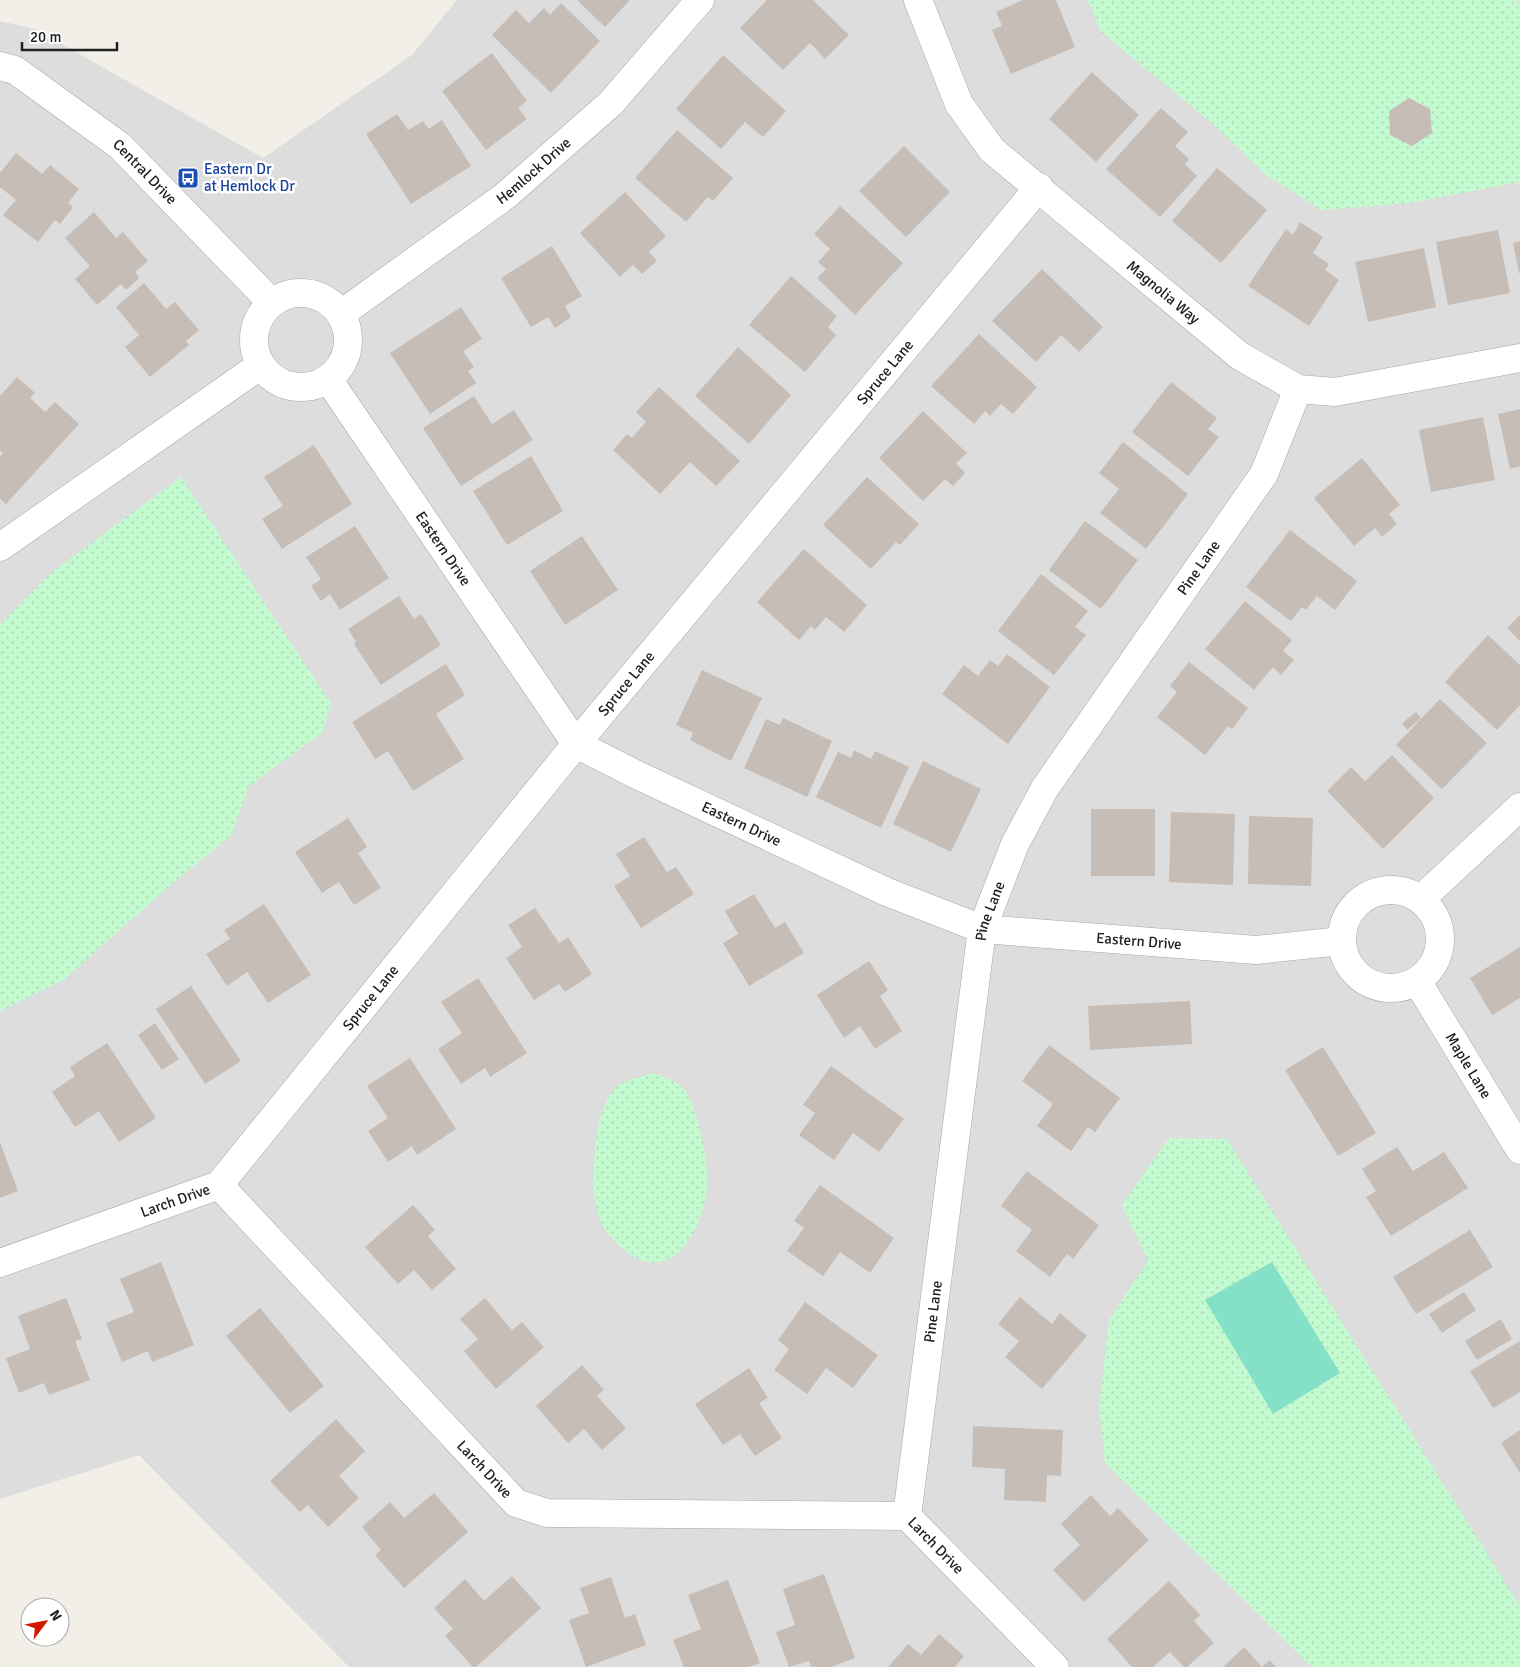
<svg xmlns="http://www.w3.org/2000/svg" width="1520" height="1667" viewBox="0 0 1520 1667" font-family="Signika,sans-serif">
<defs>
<pattern id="park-dots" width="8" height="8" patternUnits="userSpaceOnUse" patternTransform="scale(1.25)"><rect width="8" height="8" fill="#c4facf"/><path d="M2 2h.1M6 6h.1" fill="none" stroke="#a8d6b1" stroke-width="1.8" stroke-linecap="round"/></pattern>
</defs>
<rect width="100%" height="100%" fill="#f1efe7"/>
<!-- residential -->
<polygon fill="#dedddd" points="457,0 1520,0 1520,1667 349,1667 139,1455 0,1499 0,21 35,29 263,158 412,55"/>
<!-- park -->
<g fill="url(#park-dots)">
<polygon points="1088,0 1517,0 1520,7 1520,182 1410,203 1321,210 1266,175 1212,123 1101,32"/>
<polygon points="181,477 331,703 322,733 249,786 231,836 168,887 65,979 0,1011 0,625 52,572"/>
<path d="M652 1073C660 1076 670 1079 677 1083 691 1093 697 1118 701 1134 705 1153 710 1177 706 1197 697 1241 666 1288 621 1247 609 1236 600 1226 597 1210 592 1190 594 1170 595 1150 596 1132 603 1099 617 1086 624 1080 643 1077 652 1073Z"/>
<polygon points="1169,1138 1227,1139 1520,1606 1520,1667 1312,1667 1105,1463 1099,1408 1109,1320 1148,1261 1122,1205"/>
</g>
<!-- pitch -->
<polygon fill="#84e1c8" points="1272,1262 1340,1373 1273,1414 1205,1300"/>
<!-- building -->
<g fill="#c6beb6">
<polygon points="577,0 630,0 605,27"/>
<polygon points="767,0 813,0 849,35 825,59 810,43 783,70 740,28"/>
<polygon points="1023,0 1056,0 1075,47 1011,74 992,30 1002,26 996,12"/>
<polygon points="561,3 600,41 551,93 492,35 516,10 529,23 544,8 550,15"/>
<polygon points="492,53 527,101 518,108 527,119 486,150 442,91"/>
<polygon points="723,55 786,111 763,137 745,122 721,149 676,109"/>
<polygon points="1092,72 1139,115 1096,162 1049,119"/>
<polygon points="1409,98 1430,109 1432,133 1412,146 1390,135 1389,111"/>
<polygon points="1161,108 1188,132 1175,146 1189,159 1185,164 1197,176 1160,217 1106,169"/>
<polygon points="397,114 408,130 423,121 429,129 442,120 471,166 411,204 366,134"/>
<polygon points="677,130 733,178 713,201 708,197 686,222 635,178"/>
<polygon points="904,146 950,192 906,237 859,191"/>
<polygon points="16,153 42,174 50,165 79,189 68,203 73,207 60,224 55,220 38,242 3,215 16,200 0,187 0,173"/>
<polygon points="1217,168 1267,210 1221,263 1172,221"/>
<polygon points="625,192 666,236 649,252 657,261 642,274 633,265 620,277 580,233"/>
<polygon points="840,206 903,263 855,315 817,278 826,269 818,262 830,249 814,234"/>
<polygon points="94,212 116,238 123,232 148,261 135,272 139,278 126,290 121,284 97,305 75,279 90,266 65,238"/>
<polygon points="1300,222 1323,237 1313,253 1329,264 1325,270 1339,280 1309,326 1248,286 1286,229 1293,235"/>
<polygon points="1498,230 1510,293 1448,305 1436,242"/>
<polygon points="1520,241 1520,273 1519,273 1513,243"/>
<polygon points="552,246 582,296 565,306 571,317 555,328 548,317 531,327 501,278"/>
<polygon points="1424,248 1436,307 1368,322 1355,262"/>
<polygon points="1042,269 1103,327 1079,352 1061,335 1036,362 992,321"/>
<polygon points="791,276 837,316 828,327 836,335 805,372 749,325"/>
<polygon points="144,283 166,309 175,302 199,330 186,341 189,345 150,377 125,347 139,335 116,307"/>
<polygon points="461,307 482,339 463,351 474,367 468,371 476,383 430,414 390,353"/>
<polygon points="979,334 1037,387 1013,414 1001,404 990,416 985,411 974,424 931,386"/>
<polygon points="738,347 791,395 749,444 695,396"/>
<polygon points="17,377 35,393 30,398 45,412 55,402 79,424 6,504 0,499 0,457 3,453 0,450 0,396"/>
<polygon points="1171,382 1217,418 1208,429 1219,437 1188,476 1132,432"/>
<polygon points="659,387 740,461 716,486 690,462 660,494 613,450 627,434 632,438 646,422 636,412"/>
<polygon points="474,396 492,424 514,410 533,440 461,486 423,428"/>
<polygon points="1520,409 1520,466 1510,469 1498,414"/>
<polygon points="923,411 967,453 956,463 965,473 953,486 945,479 923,501 879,458"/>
<polygon points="1483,417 1495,480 1431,492 1419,430"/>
<polygon points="1123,442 1188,494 1146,549 1100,513 1119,489 1099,473"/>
<polygon points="314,445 352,504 282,549 262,519 283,506 264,477"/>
<polygon points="531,456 563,511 507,545 473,491"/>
<polygon points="1362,458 1400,505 1389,514 1397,524 1382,537 1375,528 1354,546 1314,498"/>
<polygon points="867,477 919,524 900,545 896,542 871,569 823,525"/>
<polygon points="1085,521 1138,560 1101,609 1049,570"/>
<polygon points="355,526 389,578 340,610 330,594 321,601 311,586 321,579 306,557"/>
<polygon points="1290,530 1357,581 1335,610 1317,596 1306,610 1302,607 1291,621 1246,587"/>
<polygon points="582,536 618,590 565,625 530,571"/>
<polygon points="804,549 867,605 844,632 826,617 815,630 811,626 799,640 757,602"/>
<polygon points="1041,574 1088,611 1075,627 1086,635 1054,675 998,631"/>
<polygon points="399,596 414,619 421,614 441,645 381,685 354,644 356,642 348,629"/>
<polygon points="1245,601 1292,640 1283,651 1294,660 1281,675 1273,667 1254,690 1205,649"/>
<polygon points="1520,615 1520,641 1507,628"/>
<polygon points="1488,635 1520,665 1520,705 1497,730 1445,682"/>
<polygon points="1007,654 1050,687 1008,744 942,694 964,665 978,676 990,660 998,666"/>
<polygon points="1189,662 1248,708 1232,729 1228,726 1205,755 1157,717 1177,692 1170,686"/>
<polygon points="446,664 465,695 436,714 464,759 413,791 388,751 375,759 352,722"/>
<polygon points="702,670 762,698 731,761 690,740 693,733 676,725"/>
<polygon points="1440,699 1487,743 1442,789 1396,745"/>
<polygon points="1416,712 1421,718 1407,730 1402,723"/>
<polygon points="783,718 832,741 807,797 744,768 766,719 780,725"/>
<polygon points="854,750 871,759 875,751 909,767 881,828 816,797 838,752 851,758"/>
<polygon points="1392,755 1434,798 1383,849 1327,791 1351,767 1365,781"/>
<polygon points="923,761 981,789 951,852 893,824"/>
<rect x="1091" y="809" width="64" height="67"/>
<polygon points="1171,812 1235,814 1233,885 1169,882"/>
<polygon points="1249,816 1313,818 1311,886 1248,884"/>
<polygon points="348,818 367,847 358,853 381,888 354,905 339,882 322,893 295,852"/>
<polygon points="644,837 667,872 676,867 694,894 641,928 614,886 630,876 616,854"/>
<polygon points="754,894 775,928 785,922 804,953 749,986 723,943 738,934 725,911"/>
<polygon points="264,904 311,975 268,1003 247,972 227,986 206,954 230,939 224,930"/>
<polygon points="535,908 559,943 568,937 592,974 565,992 559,984 534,1000 506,958 522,947 508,925"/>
<polygon points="1520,947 1520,998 1492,1015 1470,978"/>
<polygon points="869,961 888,990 880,996 902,1031 875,1049 860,1026 844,1038 817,995"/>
<polygon points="478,978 527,1053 490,1077 485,1068 461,1084 438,1049 462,1033 441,1002"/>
<polygon points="191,986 241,1061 205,1084 156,1009"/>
<polygon points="1190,1001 1192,1044 1090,1050 1088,1006"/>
<polygon points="155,1023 179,1059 162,1070 138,1035"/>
<polygon points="107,1043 156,1118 119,1142 99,1111 75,1127 52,1092 75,1076 70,1067"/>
<polygon points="1049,1045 1120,1098 1095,1132 1088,1127 1071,1151 1037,1126 1053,1104 1022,1081"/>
<polygon points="1323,1047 1376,1133 1338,1156 1285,1070"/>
<polygon points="410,1058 456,1129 417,1155 412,1146 388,1162 368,1131 388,1118 367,1086"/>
<polygon points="831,1066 904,1119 879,1152 853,1133 834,1160 799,1135 815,1113 803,1105"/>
<polygon points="0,1142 18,1191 0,1198"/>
<polygon points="1397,1147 1413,1171 1444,1152 1468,1188 1391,1236 1366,1197 1376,1191 1362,1169"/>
<polygon points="1027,1171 1099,1225 1073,1259 1067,1254 1050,1277 1016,1251 1032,1230 1001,1206"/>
<polygon points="820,1185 894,1238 870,1273 840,1252 823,1276 787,1251 804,1228 794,1221"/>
<polygon points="413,1205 435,1230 428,1236 456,1269 432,1290 414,1270 398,1284 365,1247"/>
<polygon points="1470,1230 1493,1267 1416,1314 1393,1277"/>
<polygon points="161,1262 194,1345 152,1362 148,1351 122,1362 106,1323 134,1312 120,1279"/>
<polygon points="1464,1292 1476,1310 1442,1333 1429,1314"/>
<polygon points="1020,1297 1052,1324 1060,1313 1087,1336 1042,1389 1005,1357 1019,1341 998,1324"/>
<polygon points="66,1298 82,1339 75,1341 90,1380 49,1395 44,1383 19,1393 6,1358 30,1349 18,1316"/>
<polygon points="485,1298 512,1330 522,1322 544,1347 496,1389 464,1351 478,1339 460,1319"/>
<polygon points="805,1302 878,1355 853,1388 826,1368 807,1394 774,1370 789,1349 778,1340"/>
<polygon points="260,1308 324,1386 290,1413 226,1336"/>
<polygon points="1501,1319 1512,1339 1477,1360 1465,1341"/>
<polygon points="1520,1341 1520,1392 1493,1408 1470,1371"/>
<polygon points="582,1365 604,1390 597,1396 626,1428 602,1450 584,1429 568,1443 536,1406"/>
<polygon points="749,1368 768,1398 759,1403 782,1438 755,1456 740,1434 723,1445 695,1404"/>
<polygon points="336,1419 365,1451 339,1476 359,1498 328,1527 308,1505 300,1512 270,1481"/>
<polygon points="973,1426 1063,1430 1061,1476 1047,1475 1046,1502 1004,1500 1005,1469 972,1467"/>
<polygon points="1520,1430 1520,1473 1501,1443"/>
<polygon points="434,1493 468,1532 404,1588 375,1555 381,1550 362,1527 390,1502 404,1518"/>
<polygon points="1091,1495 1110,1516 1118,1508 1149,1540 1084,1602 1053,1570 1080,1545 1061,1524"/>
<polygon points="824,1574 855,1658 831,1667 811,1667 809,1661 789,1667 776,1632 795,1625 783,1589"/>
<polygon points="512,1576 541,1608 476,1667 473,1667 445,1636 453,1629 434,1608 465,1579 484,1601"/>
<polygon points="611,1577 625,1618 635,1614 646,1645 586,1667 569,1620 589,1613 580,1588"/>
<polygon points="728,1580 760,1663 749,1667 684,1667 673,1640 701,1629 688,1595"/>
<polygon points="1169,1581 1200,1615 1194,1621 1214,1643 1187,1667 1184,1667 1170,1652 1153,1667 1132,1667 1107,1639"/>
<polygon points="939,1634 964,1656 955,1667 888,1667 908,1644 921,1655"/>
<polygon points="1244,1647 1262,1667 1270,1660 1276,1667 1223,1667"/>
</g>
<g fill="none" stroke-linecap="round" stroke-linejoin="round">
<!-- minor casing -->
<g stroke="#a7a7a7" stroke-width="29">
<g id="minor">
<path id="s1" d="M918 0 959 104 992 150 1240 356 1298 389 1335 392 1520 358"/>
<path id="s2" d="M0 66 15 70 120 146 272 303"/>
<circle cx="301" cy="340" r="47"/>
<path id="s3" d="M341 314 505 196 611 103 700 0"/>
<path id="s4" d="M328 379 576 744 635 774 887 892 982 929 1256 950 1342 941"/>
<polyline points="0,547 261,365"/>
<circle cx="1391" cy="939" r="49"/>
<polyline points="1421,899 1520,807"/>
<path id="s5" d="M1417 981 1520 1150"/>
<path id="s6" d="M219 1185 576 744 1039 187"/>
<path id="s7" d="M219 1185 516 1503 547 1513 907 1516 1055 1667"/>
<path id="s8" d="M0 1263 219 1185"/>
<path id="s9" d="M907 1516 982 929 1015 844 1045 788 1264 474 1298 389"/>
</g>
</g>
<!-- minor -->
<use href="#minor" stroke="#fff" stroke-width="28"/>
</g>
<!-- icons -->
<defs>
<g id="bus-square" transform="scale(1.125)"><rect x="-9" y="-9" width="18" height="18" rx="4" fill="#1a4fb4" stroke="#fff"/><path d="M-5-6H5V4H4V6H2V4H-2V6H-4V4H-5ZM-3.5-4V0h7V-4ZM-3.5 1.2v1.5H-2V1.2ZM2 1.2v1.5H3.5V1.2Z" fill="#fff"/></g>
</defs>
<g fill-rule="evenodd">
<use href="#bus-square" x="188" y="178"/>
</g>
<g text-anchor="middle" stroke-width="5" stroke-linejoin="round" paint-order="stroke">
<!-- transit labels -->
<g font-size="15" fill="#164399" stroke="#fff" text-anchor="start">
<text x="204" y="174">Eastern Dr<tspan x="204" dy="17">at Hemlock Dr</tspan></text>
</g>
<!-- street labels -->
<g font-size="15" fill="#202020" stroke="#fff">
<text dy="5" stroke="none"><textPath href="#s3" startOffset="240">Hemlock Drive</textPath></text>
<text dy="5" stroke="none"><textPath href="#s2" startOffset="181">Central Drive</textPath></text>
<text dy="5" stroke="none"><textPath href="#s1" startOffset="391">Magnolia Way</textPath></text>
<text dy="5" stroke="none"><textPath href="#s6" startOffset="1051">Spruce Lane</textPath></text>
<text dy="5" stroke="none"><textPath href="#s4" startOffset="205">Eastern Drive</textPath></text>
<text dy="5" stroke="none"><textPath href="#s9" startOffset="1015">Pine Lane</textPath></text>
<text dy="5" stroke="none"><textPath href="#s6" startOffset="646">Spruce Lane</textPath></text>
<text dy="5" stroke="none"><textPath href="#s4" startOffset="625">Eastern Drive</textPath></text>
<text dy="5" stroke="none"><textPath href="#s9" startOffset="611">Pine Lane</textPath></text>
<text dy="5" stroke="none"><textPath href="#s4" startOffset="1045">Eastern Drive</textPath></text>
<text dy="5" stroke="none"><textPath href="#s6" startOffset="241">Spruce Lane</textPath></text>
<text dy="5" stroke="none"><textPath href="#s5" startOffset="99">Maple Lane</textPath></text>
<text dy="5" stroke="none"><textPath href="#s8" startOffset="186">Larch Drive</textPath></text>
<text dy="5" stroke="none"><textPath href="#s9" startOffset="206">Pine Lane</textPath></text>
<text dy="5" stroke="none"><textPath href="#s7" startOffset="389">Larch Drive</textPath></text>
<text dy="5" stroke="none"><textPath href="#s7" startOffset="869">Larch Drive</textPath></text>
</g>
</g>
<!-- north arrow -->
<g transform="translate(45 1622) rotate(58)"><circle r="24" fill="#ffffff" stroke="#a6a6a6"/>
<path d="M0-4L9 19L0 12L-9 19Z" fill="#d11900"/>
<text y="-8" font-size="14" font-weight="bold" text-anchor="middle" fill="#202020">N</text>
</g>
<!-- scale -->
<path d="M22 42v8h95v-8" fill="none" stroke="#202020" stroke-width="2.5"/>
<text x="30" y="42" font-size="15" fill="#202020" stroke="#ffffff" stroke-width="4" paint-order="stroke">20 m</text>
</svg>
